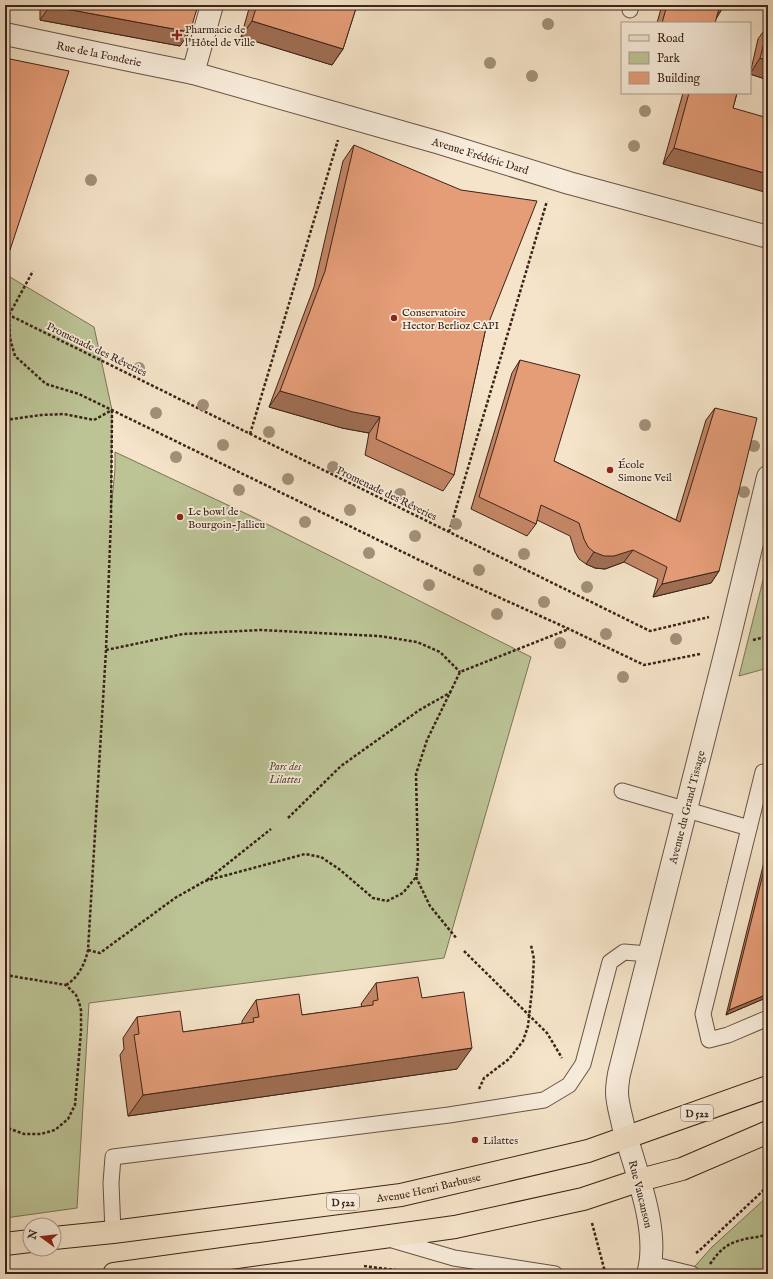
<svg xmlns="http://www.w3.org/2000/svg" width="773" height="1279" viewBox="0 0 773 1279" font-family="'IM FELL English',serif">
<rect width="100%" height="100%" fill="#f5e4c9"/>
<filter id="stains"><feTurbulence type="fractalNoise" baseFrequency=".005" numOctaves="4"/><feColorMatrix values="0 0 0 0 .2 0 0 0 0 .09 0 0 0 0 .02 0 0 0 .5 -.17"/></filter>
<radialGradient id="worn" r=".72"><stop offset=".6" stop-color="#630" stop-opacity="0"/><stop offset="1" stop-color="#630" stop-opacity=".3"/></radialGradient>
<!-- green -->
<g fill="#bcc496" stroke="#7c7458">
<polygon points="5,274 94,327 112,410 111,511 115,469 115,452 251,516 531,657 444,958 89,1003 77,1208 5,1218"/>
<polygon points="768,560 768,668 739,676"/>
<polygon points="768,1196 768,1274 688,1274 712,1247"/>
</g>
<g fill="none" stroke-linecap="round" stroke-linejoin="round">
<!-- service casing -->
<g stroke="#6a5345" stroke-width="17">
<g id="service">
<polyline points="630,10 631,5"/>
<polyline points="768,774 763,772 703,1014 709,1040 728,1035 768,1018"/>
<polyline points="622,791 749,828"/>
<polyline points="113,1232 111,1183 113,1157 449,1115 544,1100 569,1085 583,1064 610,962 624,952 648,954"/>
<polyline points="389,1239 454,1258 555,1274"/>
<polyline points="651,1264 692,1274"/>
</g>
</g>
<!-- minor casing -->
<g stroke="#6a5345" stroke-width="24">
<g id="minor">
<path id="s1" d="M5 34 134 61 193 73 440 143 569 183 768 237"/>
<polyline points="193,73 212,5"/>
<path id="s2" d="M648 1274C661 1230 634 1168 623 1125 621 1115 617 1103 617 1092 617 1086 618 1080 619 1074L727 647 768 477"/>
</g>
</g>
<!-- primary casing -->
<g stroke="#3c2319" stroke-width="24">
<g id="primary">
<path id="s3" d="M54 1238 113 1232 401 1195 588 1151 768 1087"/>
<polyline points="5,1244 30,1241"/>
<polyline points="114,1274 383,1237 455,1227 583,1199 640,1180 682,1169 768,1132"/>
</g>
</g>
<!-- path -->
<g stroke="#3c2319" stroke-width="2.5" stroke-dasharray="3 2" stroke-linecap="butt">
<polyline points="5,312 9,315 33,271"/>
<polyline points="5,420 41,415 64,414 94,420 112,410"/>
<polyline points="250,434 338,140"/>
<polyline points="449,532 547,201"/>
<polyline points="753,640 768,636"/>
<polyline points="106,650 183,634 260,630 379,636 417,642 440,652 460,672"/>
<polyline points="700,654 644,665 569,629 454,577 79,394 46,384 15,356 10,338 9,315 650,631 709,617"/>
<polyline points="288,818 341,766 418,711 451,692"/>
<polyline points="416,877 430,906 457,939"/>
<polyline points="207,880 271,829"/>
<polyline points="88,950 100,953 175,898 205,881 305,854 321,857 339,869 373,898 387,901 403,893 416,877 418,861 416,774 427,740 460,672 569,629"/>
<polyline points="464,951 547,1033 562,1058"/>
<polyline points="5,975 66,985 76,995 79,1002 81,1010 81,1031 75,1105 68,1119 55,1130 41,1134 24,1134 5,1127"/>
<path d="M66 985C78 978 85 964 88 950L106 650 111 519 112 410"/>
<polyline points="479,1089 484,1078 509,1059 523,1041 528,1026 532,990 534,959 531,945"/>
<polyline points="592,1223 605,1272"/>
<polyline points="696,1253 700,1250 768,1186"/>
<path d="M710 1264C722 1247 729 1242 750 1238 756 1237 762 1237 768 1233"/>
<polyline points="364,1266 426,1274"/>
</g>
<!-- service -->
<use href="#service" stroke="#f8eddc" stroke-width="15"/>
<!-- minor -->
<use href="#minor" stroke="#f8eddc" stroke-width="22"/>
<!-- primary -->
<use href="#primary" stroke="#f5e4c9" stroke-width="22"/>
</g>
<!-- trees -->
<g fill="#a19079">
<circle cx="548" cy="24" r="6"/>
<circle cx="490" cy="63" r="6"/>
<circle cx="532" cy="76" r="6"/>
<circle cx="645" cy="111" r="6"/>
<circle cx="634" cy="146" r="6"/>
<circle cx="91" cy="180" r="6"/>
<circle cx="139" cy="368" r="6"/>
<circle cx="203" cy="405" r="6"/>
<circle cx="156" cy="413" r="6"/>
<circle cx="645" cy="425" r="6"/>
<circle cx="269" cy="432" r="6"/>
<circle cx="223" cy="445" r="6"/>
<circle cx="754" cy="446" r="6"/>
<circle cx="176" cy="457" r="6"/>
<circle cx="333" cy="467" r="6"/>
<circle cx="288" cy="479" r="6"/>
<circle cx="239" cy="490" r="6"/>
<circle cx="744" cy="492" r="6"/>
<circle cx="400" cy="494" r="6"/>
<circle cx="350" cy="510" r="6"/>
<circle cx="305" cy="522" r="6"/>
<circle cx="456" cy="524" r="6"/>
<circle cx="415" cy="536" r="6"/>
<circle cx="369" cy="553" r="6"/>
<circle cx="524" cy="554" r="6"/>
<circle cx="479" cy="570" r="6"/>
<circle cx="429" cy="585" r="6"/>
<circle cx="587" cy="587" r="6"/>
<circle cx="544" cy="602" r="6"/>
<circle cx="497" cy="614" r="6"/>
<circle cx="606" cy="634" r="6"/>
<circle cx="676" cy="639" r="6"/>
<circle cx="560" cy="643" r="6"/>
<circle cx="623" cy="677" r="6"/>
</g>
<!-- wall -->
<g fill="#c58767" stroke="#3c2319">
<polygon points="40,5 198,5 180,46 40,20"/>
<polygon points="250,5 357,5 343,49 332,65 241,37"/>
<polygon points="662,5 724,5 716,18 715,23 657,23"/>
<polygon points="768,25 768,80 750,74 758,39"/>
<polygon points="5,58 10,250 5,257"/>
<polygon points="683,93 737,93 733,108 663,164"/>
<polygon points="354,145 485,332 454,475 443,491 365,455 369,433 342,428 269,407 314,287 343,161"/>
<polygon points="520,360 554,461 676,520 706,420 715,408 719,571 711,583 653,597 658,579 624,562 605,569 595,568 586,564 579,559 575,552 570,536 537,520 536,524 527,536 471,509 512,373"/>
<polygon points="768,846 768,997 726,1015"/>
<polygon points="376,983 422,998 457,1069 128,1116 120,1055 124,1049 123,1038 137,1017 183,1032 242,1024 242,1021 256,1000 302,1015 362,1007 361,1004"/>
</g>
<!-- shaded-wall -->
<g fill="#a06e54" stroke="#3c2319">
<polygon points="720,5 724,6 716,19"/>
<polygon points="50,6 190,32 180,46 40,20"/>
<polygon points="252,21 343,49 332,65 241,37"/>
<polygon points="760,58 768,61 768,80 750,74"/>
<polygon points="674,148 768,174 768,193 663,164"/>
<polygon points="280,391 380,417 369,433 342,428 269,407"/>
<polygon points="633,550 624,562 605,569 595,568 586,564 594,552"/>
<polygon points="719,571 711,583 653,597 662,584"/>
<polygon points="768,994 768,997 726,1015 729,1010"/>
<polygon points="472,1048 457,1069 128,1116 143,1095"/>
</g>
<!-- building -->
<g fill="#e59d78" stroke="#3c2319">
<polygon points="50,5 198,5 190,32 50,6"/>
<polygon points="257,5 357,5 343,49 252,21"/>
<polygon points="667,5 720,5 715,23 662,23"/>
<polygon points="768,28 768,61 760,58"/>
<polygon points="5,58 69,71 10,250 5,248"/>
<polygon points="689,93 737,93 733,108 768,118 768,174 674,148"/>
<polygon points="354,145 461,190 537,201 485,332 454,475 376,439 380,417 353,412 280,391 325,271"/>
<polygon points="520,360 580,375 554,461 680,522 715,408 757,418 719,571 662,584 667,567 633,550 614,556 604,556 594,552 588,547 584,539 579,523 541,505 536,524 479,497"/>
<polygon points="768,854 768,994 729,1010"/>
<polygon points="418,977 422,998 464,992 472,1048 143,1095 134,1035 139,1034 137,1017 180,1011 183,1032 254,1022 253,1018 259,1017 256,1000 299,994 302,1015 373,1005 373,1001 378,1000 376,983"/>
</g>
<!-- markers -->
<g fill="#8f2418" stroke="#f8eddc" stroke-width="1.5">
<path d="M175 29h4v4h4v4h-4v4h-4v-4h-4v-4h4z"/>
<circle cx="394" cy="318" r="4"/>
<circle cx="610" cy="470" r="4"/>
<circle cx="180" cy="517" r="4"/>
<circle cx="475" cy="1140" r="4"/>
</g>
<g text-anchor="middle" stroke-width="3.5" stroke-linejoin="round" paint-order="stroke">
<!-- shield labels -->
<g fill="#f8eddc" stroke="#746054" stroke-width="1">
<rect x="681" y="1105" width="32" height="16" rx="3"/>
<rect x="327" y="1194" width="32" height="16" rx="3"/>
</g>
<g font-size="10" font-weight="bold" fill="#3c2319">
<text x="697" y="1117">D 522</text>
<text x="343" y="1206">D 522</text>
</g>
<!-- poi labels -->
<g font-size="11" fill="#3c2319" stroke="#f8eddc" text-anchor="start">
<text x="185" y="33">Pharmacie de<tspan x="185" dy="13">l'Hôtel de Ville</tspan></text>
<text x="402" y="316">Conservatoire<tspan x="402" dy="13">Hector Berlioz CAPI</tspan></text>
<text x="618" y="468">École<tspan x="618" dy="13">Simone Veil</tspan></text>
<text x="188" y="515">Le bowl de<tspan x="188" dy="13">Bourgoin-Jallieu</tspan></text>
<text x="483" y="1144">Lilattes</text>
</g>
<!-- street labels -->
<g font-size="11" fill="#3c2319" stroke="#f8eddc">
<text dy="4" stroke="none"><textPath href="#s1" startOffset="96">Rue de la Fonderie</textPath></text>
<text dy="4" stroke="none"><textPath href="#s1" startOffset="491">Avenue Frédéric Dard</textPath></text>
<text transform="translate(97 349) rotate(26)" y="4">Promenade des Rêveries</text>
<text transform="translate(387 493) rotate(26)" y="4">Promenade des Rêveries</text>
<text dy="4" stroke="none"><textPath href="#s2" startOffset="480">Avenue du Grand Tissage</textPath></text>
<text dy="4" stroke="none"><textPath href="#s3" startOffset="378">Avenue Henri Barbusse</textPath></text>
<text transform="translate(641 1194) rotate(76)" y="4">Rue Vaucanson</text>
</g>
<!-- park labels -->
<g font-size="11" font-style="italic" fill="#5c4b38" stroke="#f8eddc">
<text x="285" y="770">Parc des<tspan x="285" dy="13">Lilattes</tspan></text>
</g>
</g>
<!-- margin -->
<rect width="773" height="1279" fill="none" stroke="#f5e4c9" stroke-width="20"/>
<rect x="6" y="6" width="761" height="1267" fill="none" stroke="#3c2319" stroke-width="2"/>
<rect x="10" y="10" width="753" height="1259" fill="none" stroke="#3c2319"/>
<!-- legend -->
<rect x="621" y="22" width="130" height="72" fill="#f8eddc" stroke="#ad9c8e"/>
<rect x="629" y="35" width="20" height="6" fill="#f5e4c9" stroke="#ad9c8e"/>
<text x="657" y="42" font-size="12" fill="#3c2319">Road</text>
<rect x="629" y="52" width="20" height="12" fill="#bcc496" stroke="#ad9c8e"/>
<text x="657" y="62" font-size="12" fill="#3c2319">Park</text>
<rect x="629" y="72" width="20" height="12" fill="#e59d78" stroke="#ad9c8e"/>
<text x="657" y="82" font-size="12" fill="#3c2319">Building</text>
<!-- north arrow -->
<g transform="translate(42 1237) rotate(285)"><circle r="19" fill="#f8eddc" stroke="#ad9c8e"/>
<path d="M0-3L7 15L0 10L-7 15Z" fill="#8f2418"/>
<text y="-6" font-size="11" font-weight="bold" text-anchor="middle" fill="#3c2319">N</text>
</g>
<rect width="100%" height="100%" filter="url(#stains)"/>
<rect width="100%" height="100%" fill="url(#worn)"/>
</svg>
